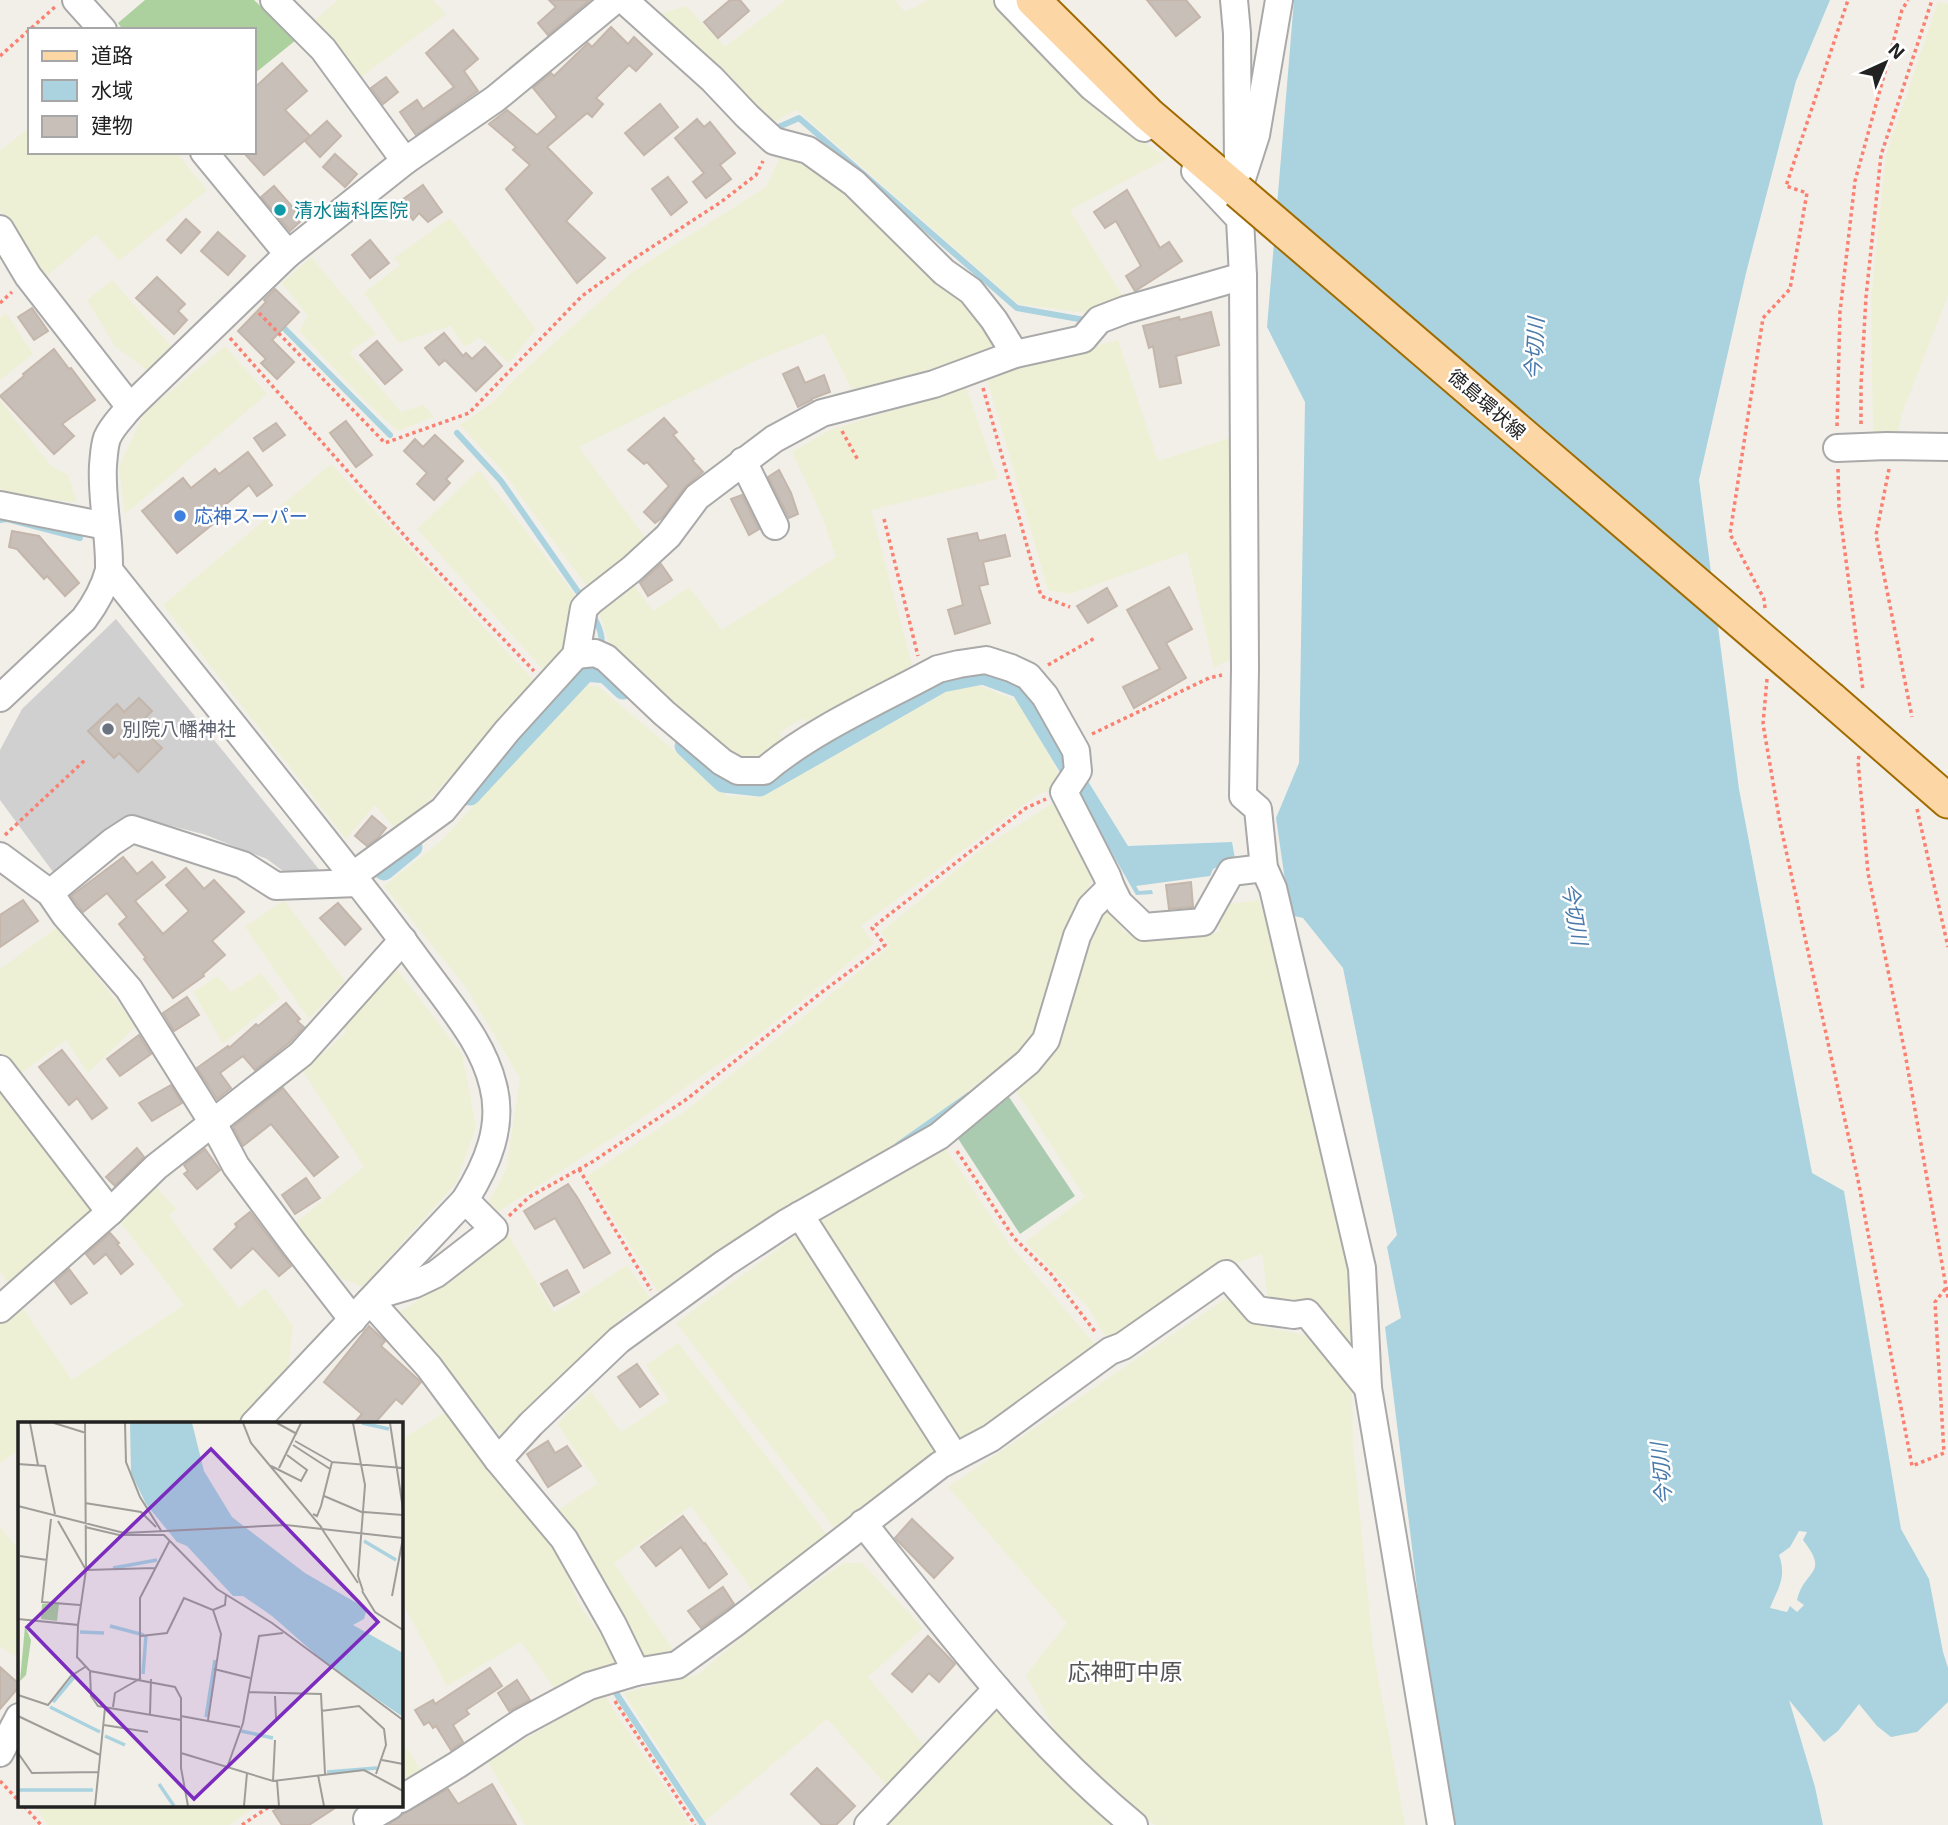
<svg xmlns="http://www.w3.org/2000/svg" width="1948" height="1825" viewBox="0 0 1948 1825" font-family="'Exo 2','Noto Sans JP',sans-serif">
<rect width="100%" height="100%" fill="#f2efe9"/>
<!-- religious -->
<polygon fill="#d0d0d0" points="116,619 322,873 287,874 267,859 203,834 132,816 56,876 0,800 0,750 22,709"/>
<!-- farmland -->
<g fill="#eef0d5">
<polygon points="338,0 433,0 446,14 357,80 313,22"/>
<polygon points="786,0 895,0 905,12 928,0 998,0 1097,103 1166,159 1070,210 1122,295 1093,314 1018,304 797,110 769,124 657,15 686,6 725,47"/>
<polygon points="1938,2 1948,4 1948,296 1903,411 1896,437 1873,436 1871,300 1886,155"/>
<polygon points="30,127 30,152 176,152 207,190 119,261 96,234 46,277 0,210 0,151"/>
<polygon points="781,155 809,161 897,245 982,320 998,347 854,394 824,334 757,360 579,447 646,539 588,588 500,468 460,425 492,403 516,378 632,272 766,187"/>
<polygon points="450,218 536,329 509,363 479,337 465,347 450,326 399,343 364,293 400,265 394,258"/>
<polygon points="311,257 376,334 349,352 401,412 423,405 434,417 398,431 364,400 299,331 308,316 282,283"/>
<polygon points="112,280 171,346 147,370 115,346 87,300"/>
<polygon points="6,313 33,354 0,380 0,318"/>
<polygon points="1118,340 1158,461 1233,437 1237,657 1214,667 1187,552 1070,594 1048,590 986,375"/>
<polygon points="225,346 267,394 125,514 119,467 144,413"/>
<polygon points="966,387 998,479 871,510 912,665 811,729 803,718 779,733 785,742 755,760 736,759 719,747 611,649 597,606 630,580 653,611 689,587 722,630 836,557 822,516 792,452 830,430"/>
<polygon points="0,400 51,466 68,475 77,502 7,496 0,488"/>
<polygon points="331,464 535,682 421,809 394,827 375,805 346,839 163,605"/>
<polygon points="479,470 578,599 568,646 545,672 417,529"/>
<polygon points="585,685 599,687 728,796 762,797 953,688 981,686 1021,703 1057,770 1057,787 1037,795 861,926 874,943 750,1042 623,1131 493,1215 487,1205 506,1170 520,1078 465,986 384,886 441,841"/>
<polygon points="1060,798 1097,871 1084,896 1043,1018 1026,1048 885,1153 660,1295 587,1176 685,1111 765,1048 890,946 881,932 983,848"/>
<polygon points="284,900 345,981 309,1019 245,927"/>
<polygon points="1259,900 1278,958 1350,1264 1352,1355 1268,1301 1262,1254 1223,1268 1109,1342 1087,1306 1025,1242 1085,1197 1016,1091 1057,1051 1095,916 1108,904 1124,932 1145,939 1221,932 1217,923 1229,904"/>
<polygon points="58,927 136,1026 88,1073 66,1040 17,1076 0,1053 0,969"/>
<polygon points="392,963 462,1054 476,1127 456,1183 363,1287 341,1278 294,1224 364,1167 303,1071 346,1033 340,1022"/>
<polygon points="261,973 280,998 223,1044 193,992 218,976 231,992"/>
<polygon points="0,1084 96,1211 10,1285 0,1272"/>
<polygon points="944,1146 1009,1244 1098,1348 957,1448 815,1225"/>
<polygon points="151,1181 176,1209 169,1216 239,1308 265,1288 293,1326 287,1375 238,1424 19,1424 19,1450 0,1463 0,1320 19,1303 72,1380 184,1305 118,1219"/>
<polygon points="508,1234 554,1313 627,1265 652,1301 627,1313 500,1435 399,1313 468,1266"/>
<polygon points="799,1234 943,1455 838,1533 676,1323"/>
<polygon points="1228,1297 1263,1327 1306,1335 1352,1390 1353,1444 1373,1649 1405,1825 1156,1825 1117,1799 1060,1740 1026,1675 1067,1623 948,1487"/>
<polygon points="678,1343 830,1538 758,1598 691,1506 614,1563 676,1654 646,1663 554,1513 598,1483 557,1424 591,1391 621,1432 669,1401 646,1365"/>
<polygon points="446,1412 556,1548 579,1604 619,1661 555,1689 521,1642 447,1686 401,1600 401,1440"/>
<polygon points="0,1527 19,1550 19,1659 0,1646"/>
<polygon points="843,1563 862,1563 923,1628 868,1677 927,1749 896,1796 827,1719 705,1821 624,1693 699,1674 758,1623"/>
<polygon points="602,1692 690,1825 525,1825 488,1762"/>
<polygon points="997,1704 1050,1766 1112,1825 884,1825"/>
<polygon points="401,1740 424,1775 401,1790"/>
<polygon points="42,1806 256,1806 229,1825 48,1825 37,1810"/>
</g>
<!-- forest -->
<polygon fill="#add19e" points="145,0 254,0 296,40 254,74 254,30 123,30 118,23"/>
<!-- cemetery -->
<polygon fill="#aacbaf" points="1009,1097 1075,1196 1020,1234 957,1137"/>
<!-- water -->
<g fill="#aad3df" fill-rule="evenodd">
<path d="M1294 0H1830L1796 81 1746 273 1699 480 1739 789 1812 1173 1844 1191 1901 1529 1929 1579 1943 1652 1948 1668V1702L1917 1732 1891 1737 1877 1726 1859 1704 1838 1731 1824 1742 1789 1700 1815 1787 1823 1825H1446L1385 1327 1401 1318 1387 1247 1397 1235 1343 968 1303 918 1290 915 1276 818 1299 763 1305 402 1267 327ZM1799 1531 1807 1532 1803 1540C1830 1575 1805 1568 1797 1600L1804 1605 1797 1612 1790 1606 1787 1612 1770 1608C1778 1588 1787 1578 1779 1555L1790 1547Z"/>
<polygon points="1086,778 1128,846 1232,842 1235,859 1213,869 1210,876 1136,886 1139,891 1152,890 1153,894 1136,895 1076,790"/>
</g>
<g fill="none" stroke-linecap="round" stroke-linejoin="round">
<!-- stream -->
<g stroke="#aad3df" stroke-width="6">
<polyline points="774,129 799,118 1017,308 1090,321"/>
<polyline points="280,324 390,435"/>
<polyline points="457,433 501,481 583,599"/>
<polyline points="0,520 7,519 80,538"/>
<path d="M592 614C599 625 604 637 601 650"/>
<polyline points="898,1145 969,1095"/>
<polyline points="614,1690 703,1825"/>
</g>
<!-- canal -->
<g stroke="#aad3df" stroke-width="21">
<polyline points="685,746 723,782 760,786 942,682 983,674 1021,688 1077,780"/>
<polyline points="470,795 586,671 606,673 623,689"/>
<polyline points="384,870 412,847"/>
</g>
</g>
<!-- building -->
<g fill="#c7bfb8" stroke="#c4b6ab" stroke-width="2">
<polygon points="549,0 590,0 548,35 538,23 556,7"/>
<polygon points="730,0 740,0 749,11 718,38 704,22"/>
<polygon points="1147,0 1186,0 1200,17 1176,36"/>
<polygon points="611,27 628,44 634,37 652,54 636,71 629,65 596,98 603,104 592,117 587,113 547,147 592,193 566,221 605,258 577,283 506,189 530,165 513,150 516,147 489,124 507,110 537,135 557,117 533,88 551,73 554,76 588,43 592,47"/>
<polygon points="453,30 478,59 464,71 478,91 416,135 400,112 417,100 423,109 454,87 426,53"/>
<polygon points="282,63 307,91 285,110 310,136 264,175 245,154 254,152 254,88"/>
<polygon points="386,77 398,92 383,104 371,88"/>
<polygon points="660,104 678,127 644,155 625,133"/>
<polygon points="697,119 704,127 710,122 735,153 720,165 731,179 706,198 693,182 704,173 675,138"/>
<polygon points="327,121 341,136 320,157 305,141"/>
<polygon points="335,154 357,174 345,187 323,167"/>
<polygon points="668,177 687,202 671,215 652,189"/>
<polygon points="423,185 442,212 428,222 419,213 413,220 399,202"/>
<polygon points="274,186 303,219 290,231 261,197"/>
<polygon points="1127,190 1160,248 1169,242 1182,261 1135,291 1126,276 1141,266 1116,221 1105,228 1094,212"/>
<polygon points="186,219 200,232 181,253 167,240"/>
<polygon points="218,232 245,256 228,275 201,251"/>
<polygon points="370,240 389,263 370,278 352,255"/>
<polygon points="157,277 185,304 178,311 187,320 174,334 136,298"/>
<polygon points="275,289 299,312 272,340 294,362 277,379 261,363 266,359 238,331 266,302 264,300"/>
<polygon points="32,308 48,331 34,340 18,317"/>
<polygon points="1211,312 1219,345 1176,356 1181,383 1160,387 1153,346 1149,348 1143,326 1179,317 1180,320"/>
<polygon points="444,333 463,356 466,353 472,359 485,347 502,366 476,391 445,360 439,365 425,348"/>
<polygon points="377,341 402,370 385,384 360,355"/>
<polygon points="54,349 69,369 71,368 95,400 62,424 74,436 54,454 0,396 24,376 23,374"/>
<polygon points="798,367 805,383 824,375 830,392 811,399 812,400 798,407 783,374"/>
<polygon points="664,418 677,432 673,435 694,459 692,460 703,472 685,487 663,517 655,523 644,512 669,486 647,462 644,464 628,450"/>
<polygon points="346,421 372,455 356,467 330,433"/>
<polygon points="276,423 285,435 263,451 254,438"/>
<polygon points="435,435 463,461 446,479 450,483 434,500 417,484 427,473 404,451 415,439 423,447"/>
<polygon points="248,452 272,485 257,496 249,485 213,515 218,520 177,553 142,511 183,478 191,488 215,469 219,474"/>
<polygon points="779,470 791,493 798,514 789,518 768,477"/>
<polygon points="742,495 759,529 749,535 731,499"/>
<polygon points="12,531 39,536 79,583 65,596 47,576 44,579 17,549 9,547"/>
<polygon points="977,533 979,541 1005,535 1010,556 983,562 988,584 979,586 990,623 955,634 948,610 963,605 948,539"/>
<polygon points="661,564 672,580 648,596 640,583"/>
<polygon points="1169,587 1192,629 1166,643 1186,678 1134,708 1123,687 1160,669 1127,610"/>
<polygon points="1107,588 1117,606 1088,623 1077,606"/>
<polygon points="139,698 152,711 138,725 162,748 138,772 119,753 114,758 88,731 117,704 124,712"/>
<polygon points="372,816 386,828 378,838 367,846 355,836"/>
<polygon points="123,857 137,874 152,862 165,877 135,901 163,934 189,911 166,885 186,868 204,889 214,880 244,912 212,941 225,955 203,974 204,976 173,998 144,959 146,958 119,924 127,917 107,893 83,912 71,896"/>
<polygon points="1191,882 1193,907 1169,909 1166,885"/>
<polygon points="23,900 38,921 0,947 0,915"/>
<polygon points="338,903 361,929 345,945 320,918"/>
<polygon points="187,997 199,1015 174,1031 163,1013"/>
<polygon points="286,1003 300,1019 297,1021 304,1027 290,1042 255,1070 243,1056 220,1073 231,1088 217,1099 197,1068 228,1046 229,1048 256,1024 258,1026"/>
<polygon points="139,1035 151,1054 120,1076 107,1059"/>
<polygon points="62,1050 107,1108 92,1119 77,1098 69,1105 39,1067"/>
<polygon points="171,1085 182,1103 152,1121 139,1103"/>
<polygon points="283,1088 338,1157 314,1176 271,1124 243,1146 233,1127"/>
<polygon points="137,1148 144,1157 115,1186 106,1177"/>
<polygon points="205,1149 220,1170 197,1189 184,1174 188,1171 184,1165"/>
<polygon points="306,1178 320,1198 295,1214 282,1195"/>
<polygon points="568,1184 577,1197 610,1253 584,1268 555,1218 535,1229 524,1211"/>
<polygon points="250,1212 291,1266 279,1276 253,1248 231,1268 214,1249 237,1227 235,1224"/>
<polygon points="110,1233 119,1243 117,1244 133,1264 121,1274 106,1254 94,1264 86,1254"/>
<polygon points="69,1269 87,1293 71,1304 55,1282"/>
<polygon points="567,1270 579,1292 554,1306 541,1284"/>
<polygon points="369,1326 385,1341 381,1346 421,1382 402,1404 396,1399 374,1424 353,1424 362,1414 324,1382"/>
<polygon points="637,1364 658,1394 640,1407 618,1377"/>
<polygon points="548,1441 555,1453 567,1446 581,1466 548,1487 527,1454"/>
<polygon points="683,1516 704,1544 705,1543 727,1574 709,1588 681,1547 656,1566 641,1547"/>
<polygon points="912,1519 953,1558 934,1578 895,1538"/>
<polygon points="723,1587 734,1604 701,1628 688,1611"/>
<polygon points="928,1636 955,1664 939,1682 929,1673 912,1692 892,1674"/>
<polygon points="0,1667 19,1684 19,1687 0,1709"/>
<polygon points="490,1668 502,1686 466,1710 469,1714 453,1725 463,1742 451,1750 436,1726 433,1728 429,1722 424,1725 415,1710 433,1700 435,1704"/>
<polygon points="517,1680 530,1700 509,1711 498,1693"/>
<polygon points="817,1768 855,1806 836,1825 822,1825 791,1794"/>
<polygon points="492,1784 516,1825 388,1825 403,1814 448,1789 458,1804"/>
<polygon points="282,1806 338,1806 309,1825 282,1825 273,1811"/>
</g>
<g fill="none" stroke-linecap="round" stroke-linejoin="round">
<!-- minor casing -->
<g stroke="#a9a9a9" stroke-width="30">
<g id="minor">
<polyline points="76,0 103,30"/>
<polyline points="274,0 323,49 405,161"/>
<polyline points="624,0 712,79 747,116 774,141 808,150 854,183 944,272 971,291 994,320 1015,354"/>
<polyline points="1008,0 1092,87 1144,128"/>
<polyline points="1234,0 1237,33 1238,168"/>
<path d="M204 152 288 254 130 407C122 417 112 426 107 438 104 447 104 456 103 465 101 501 110 535 109 570 197 681 287 791 374 903 396 931 417 960 438 988 460 1018 484 1048 493 1085 504 1126 487 1165 465 1200L254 1424"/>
<polyline points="1195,171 1240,219 1243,276 1245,668 1243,796 1258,809 1264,868 1273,888 1362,1268 1368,1388 1441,1825"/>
<polyline points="1238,191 1256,135 1279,0"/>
<polyline points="0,229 28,276 130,407"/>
<polyline points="288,254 405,161 495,99 615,0"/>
<polyline points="1837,448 1887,446 1948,447"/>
<polyline points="743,461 775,526"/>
<polyline points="0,505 106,526"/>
<path d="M0 698 84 619C96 603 104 589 109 570"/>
<polyline points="0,856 50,893 65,915 129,989 213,1123 236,1166 294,1244 353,1320"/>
<polyline points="352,876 443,810 507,731 576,655 584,608 591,601 632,569 668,536 697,497 774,439 822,413 934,384 1015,354 1083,339 1099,320 1125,310 1243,276"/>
<polyline points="1111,887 1119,903 1144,927 1203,922 1231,872 1264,868"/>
<polyline points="50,893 112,842 132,829 243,865 276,886 358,883"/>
<polyline points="0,1069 110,1212"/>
<polyline points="800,1215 955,1457"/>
<polyline points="378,1295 415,1284 436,1274 494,1229 465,1200"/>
<polyline points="370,1301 429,1367 498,1460 564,1539 613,1625 636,1672"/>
<polyline points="0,1309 110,1212 156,1167 301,1054 403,940"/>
<path d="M498 1460 531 1424 619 1340 725 1263 786 1223 939 1136 1028 1062 1046 1040 1077 936 1091 907 1111 887 1107 876 1064 792 1078 771 1076 751 1045 696 1028 676 1011 668 986 660 959 664 938 669C883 699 812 730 764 771H738L722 762 664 713 606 658 595 653 576 655"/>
<path d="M863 1523C947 1629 1029 1739 1134 1825"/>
<polyline points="0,1753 19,1717"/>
<polyline points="401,1799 457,1765 520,1723 589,1686 636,1672 677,1665 735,1623 940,1465 991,1438 1110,1351 1123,1346 1226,1274 1257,1310 1294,1315 1307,1313 1368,1388"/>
<polyline points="367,1819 390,1806"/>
<polyline points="868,1825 997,1689"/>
</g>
</g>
<!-- major casing -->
<g stroke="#a06b00" stroke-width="37">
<g id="major">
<polyline points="1033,0 1148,114 1238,191"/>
<polyline points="1831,699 1948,801"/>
</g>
</g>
<!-- path -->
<g stroke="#fa8072" stroke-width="3.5" stroke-dasharray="3.5 3.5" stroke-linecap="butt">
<polyline points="0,56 56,6"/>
<polyline points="0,303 12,292"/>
<polyline points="259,313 385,443 469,413 582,296 635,258 721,202 756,175 763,161"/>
<polyline points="230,338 411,543 534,671"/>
<polyline points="983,388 1041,596 1070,607"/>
<polyline points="1861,424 1861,385 1866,297 1881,155 1932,0"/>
<polyline points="1837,426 1840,312 1855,181 1902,10 1908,0"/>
<polyline points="842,431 858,460"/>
<polyline points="1838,469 1839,507 1863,690"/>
<polyline points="1889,469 1876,535 1912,717"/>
<polyline points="884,519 918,656"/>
<polyline points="1765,608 1764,599 1730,534 1763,318 1790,289 1807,193 1786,186 1848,0"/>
<polyline points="1048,665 1095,638"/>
<polyline points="1767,679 1763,724 1780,823 1858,1180 1912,1466 1944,1453 1935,1302 1946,1288"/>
<polyline points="1092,734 1209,678 1222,675"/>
<polyline points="1859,756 1858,761 1868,873 1905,1053 1948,1298"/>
<polyline points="1917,809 1948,947"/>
<polyline points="5,835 85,760"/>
<polyline points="957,1151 1014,1238 1051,1274 1096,1333"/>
<polyline points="579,1169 651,1290"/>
<polyline points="509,1216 529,1197 592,1162 687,1099 822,992 885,945 872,928 1026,808 1046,799"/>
<polyline points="615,1701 695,1825"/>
<polyline points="0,1781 19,1801"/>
<polyline points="24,1806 41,1825"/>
<polyline points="242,1825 270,1806"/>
</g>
<!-- minor -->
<use href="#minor" stroke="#fff" stroke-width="26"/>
<!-- major -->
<use href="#major" stroke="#fcd6a4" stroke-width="33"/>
<!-- major-bridge casing -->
<g stroke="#a06b00" stroke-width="37" stroke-linecap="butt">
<polyline id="major-bridge" points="1238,191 1831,699"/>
</g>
<!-- major-bridge -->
<use href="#major-bridge" stroke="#fcd6a4" stroke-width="33"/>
</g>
<!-- markers -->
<circle fill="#0f9aa8" stroke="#fff" stroke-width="2.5" cx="280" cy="210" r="7"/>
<circle fill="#3f7fe0" stroke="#fff" stroke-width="2.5" cx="180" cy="516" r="7"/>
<circle fill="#6b7280" stroke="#fff" stroke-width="2.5" cx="108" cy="729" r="7"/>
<g text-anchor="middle" stroke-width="5" stroke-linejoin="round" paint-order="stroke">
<!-- culture labels -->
<g font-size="19" fill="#0d838f" stroke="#fff" text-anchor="start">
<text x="294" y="217">清水歯科医院</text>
</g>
<!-- street labels -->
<g font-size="19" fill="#222" stroke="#fff">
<text transform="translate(1487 404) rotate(41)" y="7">徳島環状線</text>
</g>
<!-- shop labels -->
<g font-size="19" fill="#366cbe" stroke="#fff" text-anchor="start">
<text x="194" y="523">応神スーパー</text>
</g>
<!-- worship labels -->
<g font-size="19" fill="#5b616d" stroke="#fff" text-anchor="start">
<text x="122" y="736">別院八幡神社</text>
</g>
<!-- water labels -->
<g font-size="21" font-style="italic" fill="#4a7aab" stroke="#fff">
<text transform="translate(1535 349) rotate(-87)" y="7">今切川</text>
<text transform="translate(1574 914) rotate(80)" y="7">今切川</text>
<text transform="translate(1662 1474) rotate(-95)" y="7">今切川</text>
</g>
<!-- quarter labels -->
<g font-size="23" fill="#555" stroke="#fff">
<text x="1125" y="1680">応神町中原</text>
</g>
</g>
<!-- overview -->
<g transform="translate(18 1422)">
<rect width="385" height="385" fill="#f2efe9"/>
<path d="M24 182H41L39 199 23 197ZM7 204 13 218 8 253 2 259Z" fill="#add19e"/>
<path d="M112 1H174L186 49 214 95 287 151 349 187 346 197 335 203 385 231V295L312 245 254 194 225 174H215L169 124 159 120 128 82 113 51Z" fill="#aad3df"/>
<path fill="none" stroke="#aad3df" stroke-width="3.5" d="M344 1 371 7M346 119 378 138M95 146 139 138M92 204 126 213M62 210 86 211M125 252 128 213M35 280 56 255M32 285 82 310M188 295 197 238M223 309 255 316M87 314 107 323M309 350 359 346M141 362 156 384M0 368H75"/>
<path fill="none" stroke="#9f9d99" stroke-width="2" d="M12 1 20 43M36 1 68 11M107 1 108 40 122 75 144 110M225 1 233 21 304 106M259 1 279 12M335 1 347 63 340 154 345 169M372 1 385 87M277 19 314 40M275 23 312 47M0 42 27 44 37 92M253 44 283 59 289 48 269 33M261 46 283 1M306 74 346 91M67 81 123 90 138 105M0 84 106 111 268 103 385 116M346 90 385 93M295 92 299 94 303 84 314 40 385 46M33 97 24 180 62 183M40 99 68 148 137 146M67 105 101 113H146L199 167 254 201 385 298M304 107 340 161M2 134 29 138M344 169 357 190 385 208M374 174 385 116M195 188 207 183 208 172M0 197 60 203 59 235 72 249 157 265 163 276V346L170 384M60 203 68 148 67 1M123 214 149 211 166 176 195 188 203 212 190 298M196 247 232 256M72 250 73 274 80 284 163 298M122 256V176L152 118M230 270 303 272 307 352M0 273 30 283 53 254 67 245M257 274 258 296M95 285 97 271 123 256M303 289 341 284 366 307 368 323 358 352M132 292 133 257M0 294 82 333M163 294 222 305M86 303 130 310M0 331 14 351 80 350M163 331 255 359 346 348 385 369M364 338 385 342M210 343 225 301 241 214 265 211M300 353 306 384M255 359 257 318M259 359 261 384M77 384 87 286M226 384 229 351"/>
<path fill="#7b2cbf" fill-opacity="0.15" stroke="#7b2cbf" stroke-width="3.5" d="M193 27 360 200 176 377 9 205Z"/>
<rect width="385" height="385" fill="none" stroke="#222" stroke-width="3.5"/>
</g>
<!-- legend -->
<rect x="28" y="28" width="228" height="126" fill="#ffffff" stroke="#a7a7a7" stroke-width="2"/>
<rect x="42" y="51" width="35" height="10" fill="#fcd6a4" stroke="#a7a7a7" stroke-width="2"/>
<text x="91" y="63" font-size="21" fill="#222222">道路</text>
<rect x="42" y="80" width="35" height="21" fill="#aad3df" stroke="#a7a7a7" stroke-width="2"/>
<text x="91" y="98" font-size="21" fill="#222222">水域</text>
<rect x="42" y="116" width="35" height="21" fill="#c7bfb8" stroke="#a7a7a7" stroke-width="2"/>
<text x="91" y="133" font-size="21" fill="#222222">建物</text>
<!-- north arrow -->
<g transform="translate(1885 63) rotate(44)" stroke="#ffffff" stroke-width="5" paint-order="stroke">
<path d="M0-5L12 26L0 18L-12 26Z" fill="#222222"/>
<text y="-10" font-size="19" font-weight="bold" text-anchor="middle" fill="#222222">N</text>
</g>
</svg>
